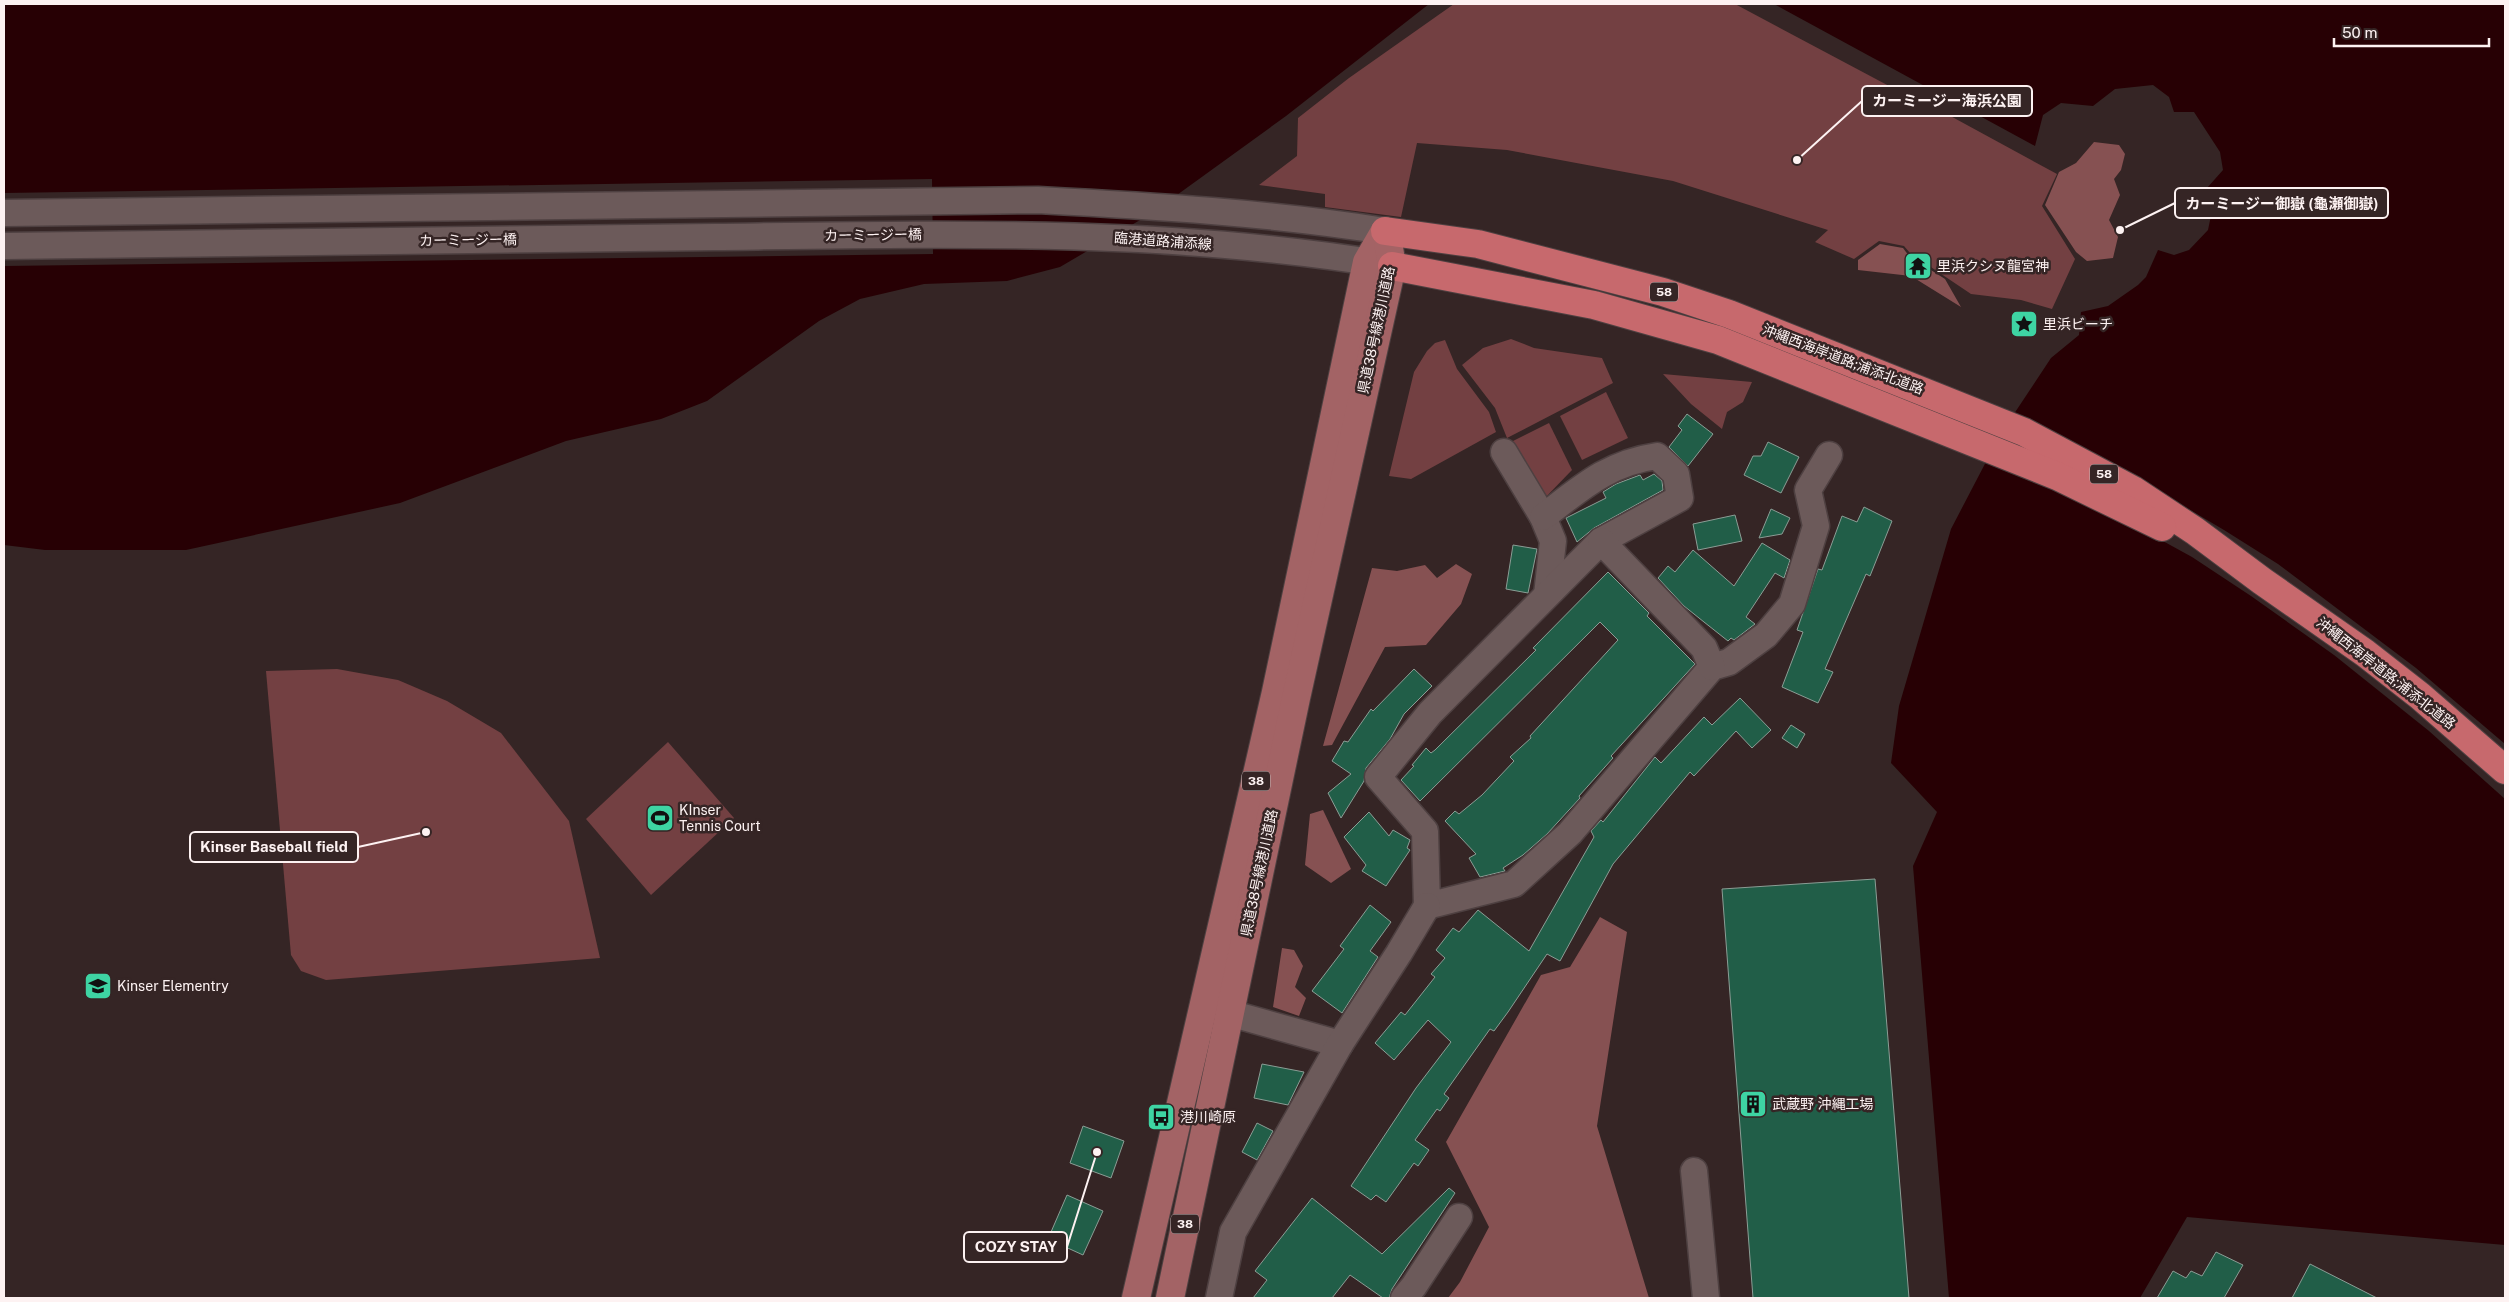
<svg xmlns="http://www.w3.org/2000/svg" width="2509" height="1302" viewBox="0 0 2509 1302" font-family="'Public Sans','Noto Sans JP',sans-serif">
<rect width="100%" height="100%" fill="#352525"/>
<!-- green -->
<g fill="#734042">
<polygon points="1454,4 1735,4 1906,95 1910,94 2057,174 2042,206 2075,259 2052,309 2021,300 1971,294 1910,253 1904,246 1879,241 1854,259 1815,242 1828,230 1673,181 1507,150 1417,143 1401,217 1325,207 1325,194 1259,185 1297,156 1298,118 1349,78"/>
<polygon points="1511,339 1534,348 1602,358 1613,383 1507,438 1495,408 1462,365 1483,348"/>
<polygon points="1445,340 1457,369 1489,412 1496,432 1411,479 1389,476 1414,372 1427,351 1435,343"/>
<polygon points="1663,374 1752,382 1743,402 1727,412 1722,429 1691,404"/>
<polygon points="1606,392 1628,438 1582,460 1560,416"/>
<polygon points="1549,423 1572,470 1543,500 1509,443"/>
<polygon points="337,669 398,680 447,701 501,733 569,821 600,958 326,980 301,971 291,955 266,671"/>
<polygon points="668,742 734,818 651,895 586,819"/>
</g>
<!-- forest -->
<g fill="#865152">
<polygon points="2094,142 2119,145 2125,154 2121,170 2114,179 2120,195 2109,220 2118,237 2113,258 2087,261 2076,252 2045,205 2059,172 2076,163"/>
<polygon points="1880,244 1903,248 1909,256 1945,279 1961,307 1911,276 1858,270 1858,260"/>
<polygon points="1456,564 1472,574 1461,604 1426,645 1385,647 1332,745 1323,746 1372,568 1397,571 1425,565 1437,578"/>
<polygon points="1323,810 1351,869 1331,883 1305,865 1310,814"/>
<polygon points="1600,917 1627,932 1597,1126 1649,1298 1448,1298 1460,1282 1489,1227 1446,1142 1541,975 1570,967"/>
<polygon points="1282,948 1294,950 1303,966 1295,987 1306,998 1299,1016 1273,1007"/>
</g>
<!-- water -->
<g fill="#270004">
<polygon points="4,4 1429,4 1286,116 1152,213 1060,267 1007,281 924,284 860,299 819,321 707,401 661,419 566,441 400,503 186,550 45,550 4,545"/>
<polygon points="1774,4 2505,4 2505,1245 2187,1217 2140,1298 1949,1298 1913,866 1937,812 1891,763 1899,706 1951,529 2000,435 2051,358 2079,335 2081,312 2108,306 2138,285 2146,277 2158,250 2174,255 2189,250 2208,230 2214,201 2207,188 2223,170 2220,152 2194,112 2174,112 2169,97 2153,85 2115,89 2093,106 2061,103 2043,115 2035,146"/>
</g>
<!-- pier -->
<g fill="#352525">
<polygon points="932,179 933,254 4,266 4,193"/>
<polygon points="2012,412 2109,462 2224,530 2278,564 2416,668 2505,744 2505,799 2429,731 2334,655 2251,596 2192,557 2110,512 1985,458"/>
</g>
<!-- building -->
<g fill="#215e48" stroke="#8b9d95">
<polygon points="1687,414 1713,434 1688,466 1669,447 1682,430 1678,426"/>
<polygon points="1768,442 1799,457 1781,493 1744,475 1753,456 1761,456"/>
<polygon points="1654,474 1662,481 1663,490 1594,528 1577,542 1566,518 1606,498 1603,492 1616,484 1640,475 1643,480"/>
<polygon points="1864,507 1892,521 1870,576 1866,574 1825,669 1833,672 1818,703 1782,687 1803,632 1797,630 1818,569 1822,570 1842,516 1857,522"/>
<polygon points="1771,509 1790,518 1782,534 1759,538"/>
<polygon points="1735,515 1742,541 1698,550 1693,524"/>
<polygon points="1762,543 1790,560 1784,578 1775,573 1746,617 1755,624 1734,640 1731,638 1728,641 1704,622 1684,606 1658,578 1668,566 1675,572 1693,550 1734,586"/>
<polygon points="1513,545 1537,549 1528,593 1506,589"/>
<polygon points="1608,572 1649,613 1647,616 1695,664 1611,756 1613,758 1579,796 1580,798 1547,834 1523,855 1503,868 1505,871 1480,877 1469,858 1476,854 1445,821 1455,811 1459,814 1482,795 1514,761 1510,757 1531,738 1530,736 1618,640 1600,622 1420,801 1401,780 1414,766 1412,765 1426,748 1431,753 1435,750 1536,650 1533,648"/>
<polygon points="1414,669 1432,686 1404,714 1390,739 1366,768 1364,781 1341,818 1328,793 1351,774 1332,761 1344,741 1348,742 1371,709 1373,711"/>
<polygon points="1740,698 1771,730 1752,748 1736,731 1694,776 1690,772 1613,864 1560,961 1547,954 1508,1012 1494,1031 1490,1029 1444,1094 1449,1098 1440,1111 1437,1109 1415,1140 1429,1150 1418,1166 1414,1163 1386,1202 1376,1195 1371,1200 1351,1186 1416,1088 1451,1042 1428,1020 1394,1060 1375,1043 1401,1012 1405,1015 1435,977 1431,974 1445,958 1436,950 1453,928 1459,932 1478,910 1529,951 1594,837 1591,831 1601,820 1603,822 1655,757 1661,763 1704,717 1712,725"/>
<polygon points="1791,725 1805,734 1797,748 1782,738"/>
<polygon points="1369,812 1389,836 1393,830 1410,840 1407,848 1410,850 1386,886 1362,871 1366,865 1344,837"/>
<polygon points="1875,879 1909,1298 1753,1298 1722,889"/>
<polygon points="1370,905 1391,922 1370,951 1378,957 1342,1013 1312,991 1344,949 1340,946"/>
<polygon points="1262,1064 1304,1072 1288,1105 1254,1098"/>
<polygon points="1257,1123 1273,1131 1257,1160 1242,1152"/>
<polygon points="1083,1126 1124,1141 1111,1178 1070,1163"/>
<polygon points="1449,1188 1455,1193 1392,1289 1389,1298 1383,1298 1350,1275 1332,1298 1253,1298 1267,1280 1255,1271 1312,1198 1382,1254"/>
<polygon points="1067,1195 1103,1211 1083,1255 1048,1239"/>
<polygon points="2216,1252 2243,1265 2224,1298 2157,1298 2173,1271 2186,1278 2191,1271 2202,1276"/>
<polygon points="2310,1264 2377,1298 2292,1298"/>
</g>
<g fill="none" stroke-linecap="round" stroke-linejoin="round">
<!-- minor casing -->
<g stroke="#4e4041" stroke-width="29">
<g id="minor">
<path d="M4 213 1038 200C1154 206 1270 213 1385 231"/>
<path d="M4 246C241 243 478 240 714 237 940 234 1166 228 1389 265"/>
<polyline points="1504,452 1543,517 1553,541 1547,595"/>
<path d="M1543 517C1581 488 1608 463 1657 456L1676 474 1680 498 1601 541 1430 713 1378 777 1425 831 1427 906 1514 884 1570 833 1712 667 1729 662 1766 635 1792 604 1816 526 1808 490 1829 455"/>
<polyline points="1601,541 1704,648 1712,667"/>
<polyline points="1229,1013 1340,1044"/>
<polyline points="1694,1171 1706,1298"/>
<polyline points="1219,1298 1233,1232 1340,1044 1399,953 1427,906"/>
<polyline points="1404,1298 1414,1286 1459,1217"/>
</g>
</g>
<!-- major casing -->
<g stroke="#4e4041" stroke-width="30">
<g id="major">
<polyline points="1136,1298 1276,692 1367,262 1385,231"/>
<polyline points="1170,1298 1296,698 1392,266 1388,242"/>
</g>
</g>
<!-- highway casing -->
<g stroke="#4e4041" stroke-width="30">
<g id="highway">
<polyline points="1385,231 1478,244 1663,292 1729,314 2024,432 2133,490 2195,531 2262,581 2365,653 2420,696 2505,770"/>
<polyline points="1392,266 1594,305 1718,340 2057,476 2162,527"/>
</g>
</g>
<!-- minor -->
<use href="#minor" stroke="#6c5a5a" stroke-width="26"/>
<!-- major -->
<use href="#major" stroke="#a36365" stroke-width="28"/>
<!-- highway -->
<use href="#highway" stroke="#c7696d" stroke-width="28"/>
</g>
<!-- icons -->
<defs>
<g id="temple-square" transform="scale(1.4375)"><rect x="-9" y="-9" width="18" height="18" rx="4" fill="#3ed4a3" stroke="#352525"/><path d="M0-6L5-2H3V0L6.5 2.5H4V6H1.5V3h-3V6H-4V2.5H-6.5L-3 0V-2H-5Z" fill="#111"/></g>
<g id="sight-square" transform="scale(1.4375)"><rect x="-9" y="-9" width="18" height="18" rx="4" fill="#3ed4a3" stroke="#352525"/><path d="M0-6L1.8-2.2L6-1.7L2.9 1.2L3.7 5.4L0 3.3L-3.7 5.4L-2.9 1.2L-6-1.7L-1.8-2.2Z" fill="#111"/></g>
<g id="stadium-square" transform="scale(1.4375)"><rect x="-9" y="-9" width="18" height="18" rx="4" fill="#3ed4a3" stroke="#352525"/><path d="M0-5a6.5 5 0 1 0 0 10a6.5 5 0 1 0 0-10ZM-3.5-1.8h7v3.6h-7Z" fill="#111"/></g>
<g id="school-square" transform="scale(1.4375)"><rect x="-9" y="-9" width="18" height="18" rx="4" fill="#3ed4a3" stroke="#352525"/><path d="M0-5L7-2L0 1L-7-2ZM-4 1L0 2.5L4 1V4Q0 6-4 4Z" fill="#111"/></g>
<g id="building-square" transform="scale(1.4375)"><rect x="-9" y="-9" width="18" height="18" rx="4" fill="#3ed4a3" stroke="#352525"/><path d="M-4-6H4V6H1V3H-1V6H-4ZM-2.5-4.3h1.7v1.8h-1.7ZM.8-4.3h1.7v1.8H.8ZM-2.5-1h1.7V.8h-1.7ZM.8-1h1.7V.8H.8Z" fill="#111"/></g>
<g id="bus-square" transform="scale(1.4375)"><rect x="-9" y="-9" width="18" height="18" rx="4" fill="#3ed4a3" stroke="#352525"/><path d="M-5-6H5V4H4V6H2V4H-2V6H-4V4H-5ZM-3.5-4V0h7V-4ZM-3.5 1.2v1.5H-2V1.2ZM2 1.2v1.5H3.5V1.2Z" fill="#111"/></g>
</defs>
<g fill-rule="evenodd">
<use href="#temple-square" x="1918" y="266"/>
<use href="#sight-square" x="2024" y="324"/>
<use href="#stadium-square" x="660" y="818"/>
<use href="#school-square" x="98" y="986"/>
<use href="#building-square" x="1753" y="1104"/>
<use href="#bus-square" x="1161" y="1117"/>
</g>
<g text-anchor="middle" stroke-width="5" stroke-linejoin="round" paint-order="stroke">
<!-- shield labels -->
<g fill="#352525" stroke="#c1b4b4" stroke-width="1">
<rect x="1650" y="282.5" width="28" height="19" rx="4"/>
<rect x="2090" y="464.5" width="28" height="19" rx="4"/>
<rect x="1242" y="771.5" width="28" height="19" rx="4"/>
<rect x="1171" y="1214.5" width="28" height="19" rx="4"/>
</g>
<g font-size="12" font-weight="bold" fill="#fdf2f2">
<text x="1664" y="296">58</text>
<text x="2104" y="478">58</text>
<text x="1256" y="785">38</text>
<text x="1185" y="1228">38</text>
</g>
<!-- street labels -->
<g font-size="14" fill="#fdf2f2" stroke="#352525">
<text transform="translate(873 235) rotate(-1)" y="5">カーミージー橋</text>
<text transform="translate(468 240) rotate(-1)" y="5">カーミージー橋</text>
<text transform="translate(1163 241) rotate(4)" y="5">臨港道路浦添線</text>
<text transform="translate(1376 330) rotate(-78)" y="5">県道38号線港川道路</text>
<text transform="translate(1843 359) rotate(21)" y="5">沖縄西海岸道路;浦添北道路</text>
<text transform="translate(2386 673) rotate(38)" y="5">沖縄西海岸道路;浦添北道路</text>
<text transform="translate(1259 873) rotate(-78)" y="5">県道38号線港川道路</text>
</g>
<!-- poi labels -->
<g font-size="14" fill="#fdf2f2" stroke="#352525" text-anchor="start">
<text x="1937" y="271">里浜クシヌ龍宮神</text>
<text x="2043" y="329">里浜ビーチ</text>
<text x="679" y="815">KInser<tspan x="679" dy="16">Tennis Court</tspan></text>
<text x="117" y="991">Kinser Elementry</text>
<text x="1772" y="1109">武蔵野 沖縄工場</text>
<text x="1180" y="1122">港川崎原</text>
</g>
</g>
<!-- callouts -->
<path fill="none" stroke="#fdf2f2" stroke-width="2" d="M1797 160L1862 101M2120 230L2175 203M426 832L358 847M1097 1152L1067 1247"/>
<g fill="#fdf2f2" stroke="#352525" stroke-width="2">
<circle cx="1797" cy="160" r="5"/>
<circle cx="2120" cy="230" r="5"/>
<circle cx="426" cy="832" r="5"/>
<circle cx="1097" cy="1152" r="5"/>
</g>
<g fill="#352525" stroke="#fdf2f2" stroke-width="2">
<rect x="1862" y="86" width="170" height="30" rx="5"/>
<rect x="2175" y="188" width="213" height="30" rx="5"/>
<rect x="190" y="832" width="168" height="30" rx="5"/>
<rect x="964" y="1232" width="103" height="30" rx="5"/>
</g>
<g font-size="15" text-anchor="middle" font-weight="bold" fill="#fdf2f2">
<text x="1947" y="106">カーミージー海浜公園</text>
<text x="2282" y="209">カーミージー御嶽 (龜瀬御嶽)</text>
<text x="274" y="852">Kinser Baseball field</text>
<text x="1016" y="1252">COZY STAY</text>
</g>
<!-- border -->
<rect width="2509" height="1302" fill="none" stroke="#fdf2f2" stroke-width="10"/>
<!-- scale -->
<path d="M2334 38v8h155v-8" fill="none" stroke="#fdf2f2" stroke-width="2.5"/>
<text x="2342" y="38" font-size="15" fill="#fdf2f2" stroke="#352525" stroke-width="4" paint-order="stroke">50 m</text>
</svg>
